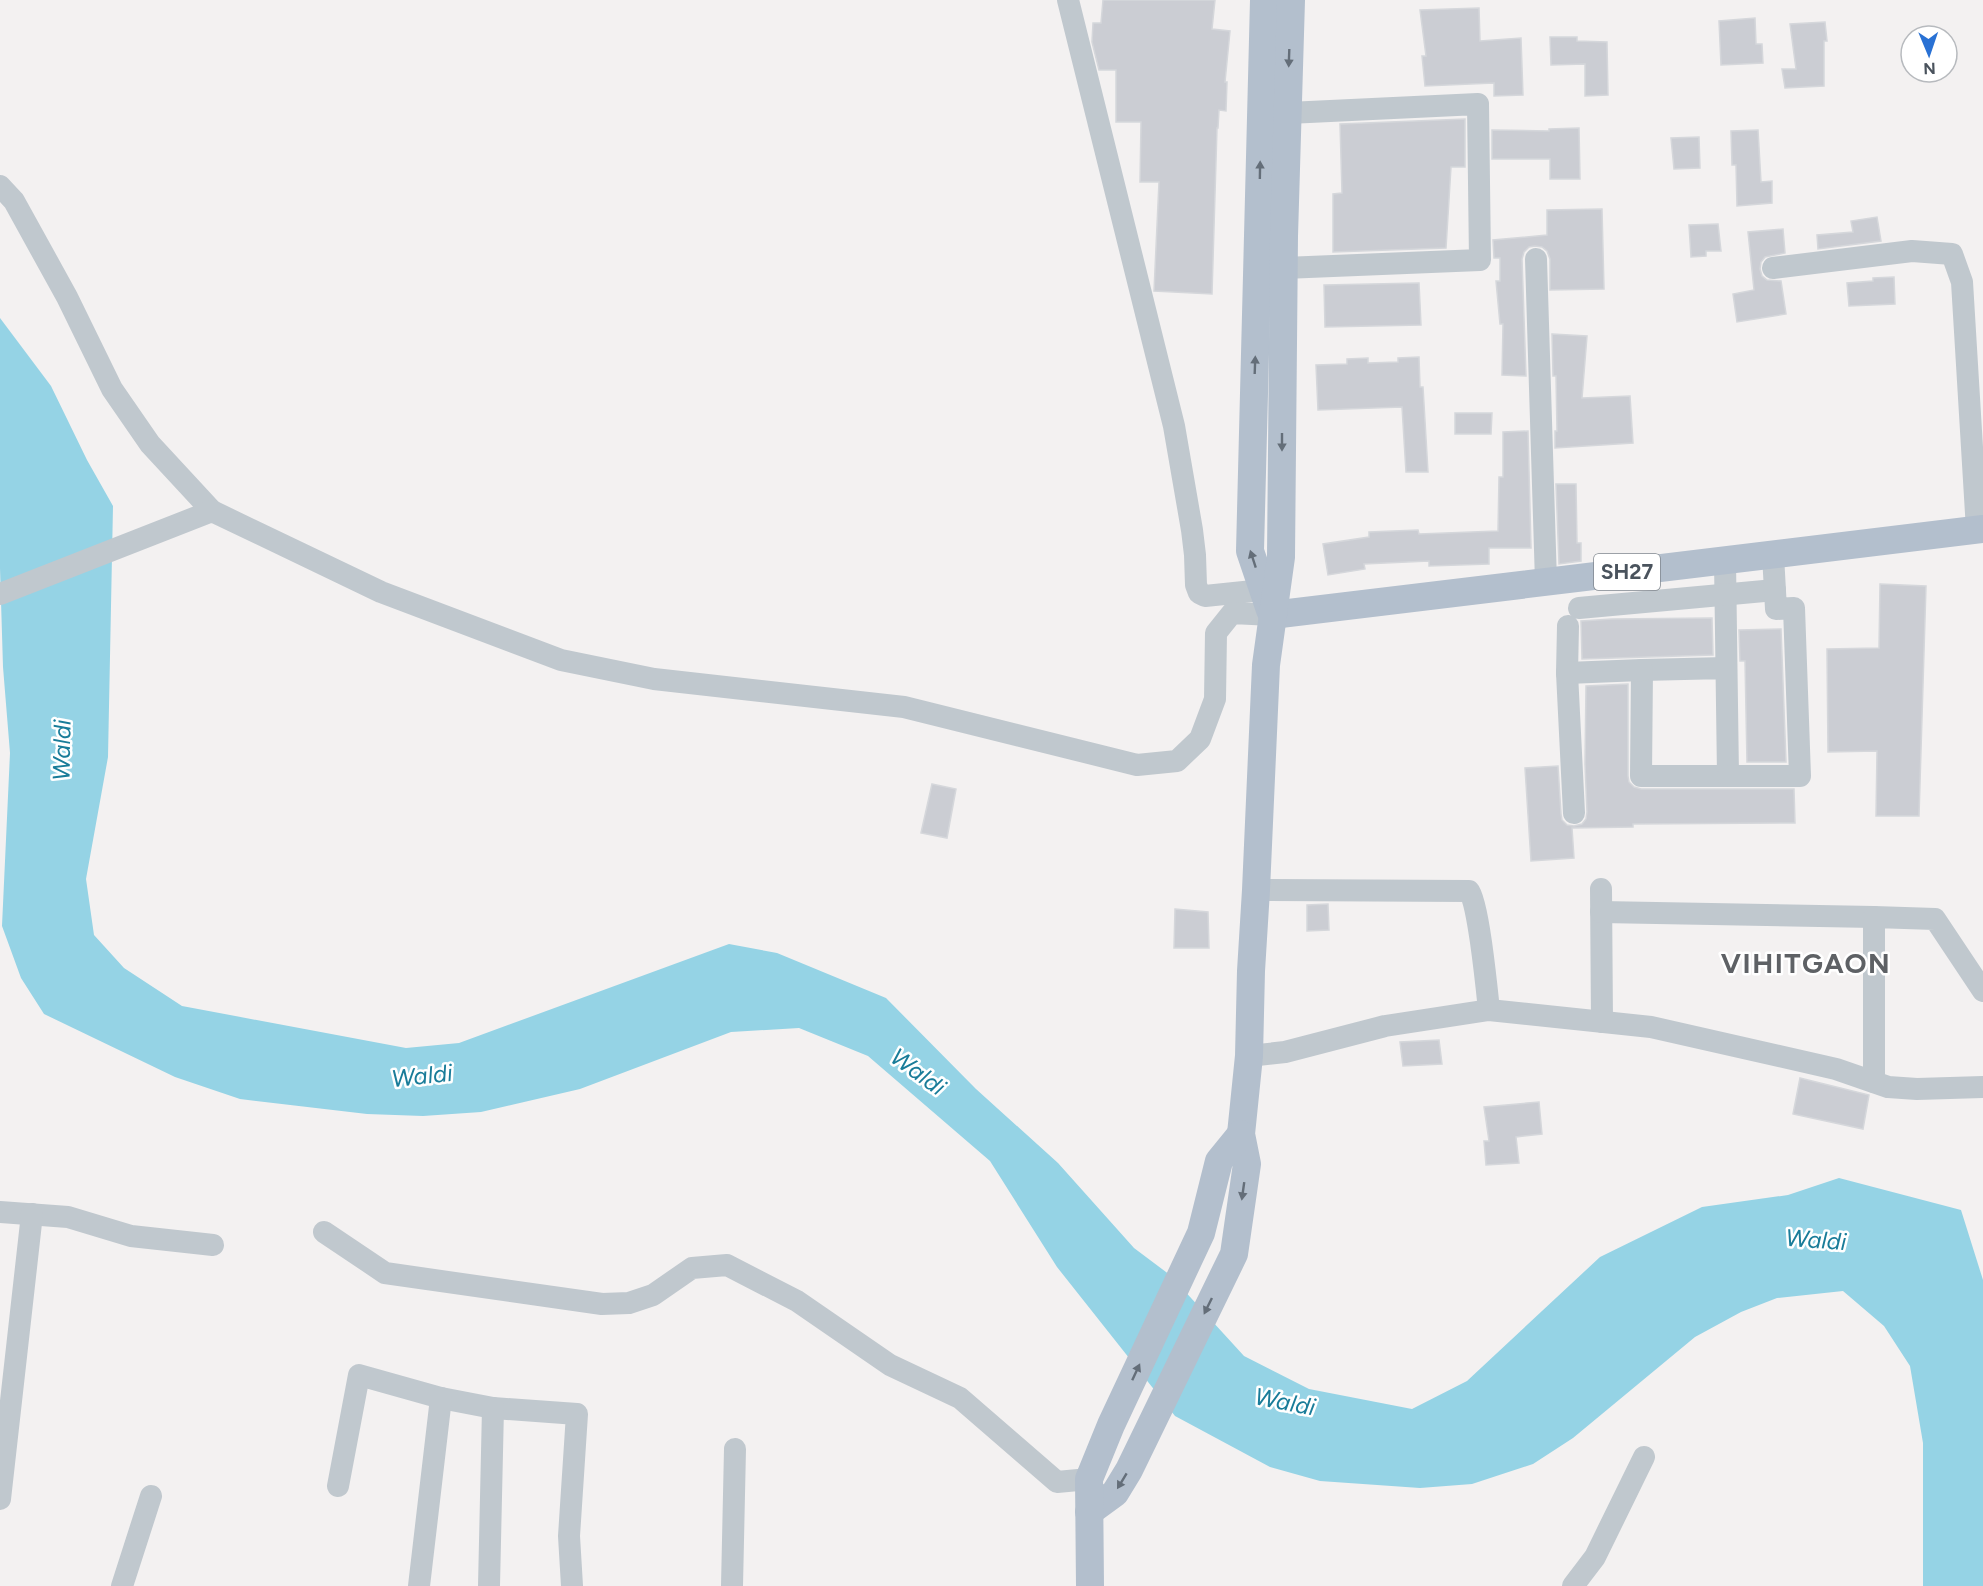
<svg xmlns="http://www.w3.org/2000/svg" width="1983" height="1586" viewBox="0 0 1983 1586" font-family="Figtree,sans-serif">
<rect width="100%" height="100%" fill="#f3f1f1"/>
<!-- water -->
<polygon fill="#95d3e5" points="0,318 51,386 87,460 113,506 108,757 86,879 94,935 124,968 182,1006 406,1048 459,1043 729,944 777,953 886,998 976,1089 1058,1163 1134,1248 1170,1275 1244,1356 1309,1389 1412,1409 1467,1381 1600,1257 1702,1207 1788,1195 1839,1178 1961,1210 1983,1280 1983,1586 1923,1586 1923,1443 1910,1366 1884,1326 1843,1291 1777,1298 1741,1312 1695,1337 1573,1438 1533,1464 1472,1484 1420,1488 1320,1481 1270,1467 1175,1416 1057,1267 990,1161 868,1056 799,1028 731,1032 580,1089 481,1112 423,1116 367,1114 240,1099 175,1077 44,1014 21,978 2,926 10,753 3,667 0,568"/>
<!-- building -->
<g fill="#cbcdd3" stroke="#d5d7db" stroke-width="1.5">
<polygon points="1103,0 1215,0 1212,29 1230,31 1225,82 1227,82 1226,111 1219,110 1218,128 1217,128 1212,294 1154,291 1159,182 1140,182 1141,122 1116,122 1116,70 1099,70 1092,42 1093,23 1101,23"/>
<polygon points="1479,8 1480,41 1521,38 1523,95 1494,96 1494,83 1425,86 1422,56 1426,56 1420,10"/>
<polygon points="1755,18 1756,44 1762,44 1763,63 1721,65 1719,21"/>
<polygon points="1825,22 1827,41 1824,41 1824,86 1785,88 1782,69 1796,69 1790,24"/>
<polygon points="1550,37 1577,37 1577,41 1607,42 1608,95 1585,96 1585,64 1551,65"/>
<polygon points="1465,119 1465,167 1451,167 1446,248 1333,252 1333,194 1342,193 1340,124"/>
<polygon points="1579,128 1580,179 1550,179 1550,159 1492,159 1492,130 1549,131 1549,129"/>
<polygon points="1758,130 1761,182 1772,181 1772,203 1737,206 1736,165 1732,165 1731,131"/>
<polygon points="1699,137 1700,168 1674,169 1671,138"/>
<polygon points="1602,209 1604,289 1550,290 1550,259 1547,251 1542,247 1535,246 1529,247 1524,252 1522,259 1526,376 1502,375 1503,324 1500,324 1496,281 1500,281 1500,258 1494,258 1493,240 1547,235 1547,210"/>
<polygon points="1877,217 1881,241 1818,249 1817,235 1853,232 1851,221"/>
<polygon points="1718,224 1721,251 1706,251 1706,256 1691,257 1689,225"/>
<polygon points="1783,229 1785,253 1765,257 1761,262 1760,269 1762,276 1767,280 1781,281 1786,314 1737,322 1733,294 1754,290 1748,232"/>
<polygon points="1894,277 1895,304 1849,306 1847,283 1873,281 1873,278"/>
<polygon points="1419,283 1421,325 1325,327 1324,285"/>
<polygon points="1552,334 1587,336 1582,398 1630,396 1633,443 1555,448 1555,431 1557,431 1556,376 1553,376"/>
<polygon points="1419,357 1420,387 1423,387 1428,472 1406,472 1402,407 1318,410 1316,365 1347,364 1347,359 1368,358 1368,363 1398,362 1398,358"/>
<polygon points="1455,413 1492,413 1491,434 1455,434"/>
<polygon points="1528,431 1531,548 1489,548 1489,564 1429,566 1429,561 1364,564 1365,569 1328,575 1323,544 1369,537 1369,532 1418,530 1419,534 1498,531 1499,477 1503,477 1503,432"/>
<polygon points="1556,484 1576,484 1577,543 1581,543 1581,561 1559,564"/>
<polygon points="1880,584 1926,586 1919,816 1876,816 1877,751 1828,752 1827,649 1879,648"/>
<polygon points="1712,618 1713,655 1582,659 1581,621 1612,619"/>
<polygon points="1781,629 1786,762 1747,762 1745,661 1740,661 1739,630"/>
<polygon points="1628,684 1628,776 1629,782 1634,787 1641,789 1794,789 1795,823 1633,824 1633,827 1572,828 1574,858 1531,861 1525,768 1558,766 1561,814 1562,820 1567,825 1574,826 1582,824 1586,819 1587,812 1585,764 1586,686"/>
<polygon points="932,784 956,789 947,838 921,833"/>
<polygon points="1328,904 1329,930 1307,931 1307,905"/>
<polygon points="1175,909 1208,912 1209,948 1174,948"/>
<polygon points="1439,1040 1442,1064 1403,1066 1400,1042"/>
<polygon points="1800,1078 1869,1095 1863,1129 1793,1114"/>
<polygon points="1539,1102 1542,1134 1516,1137 1519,1163 1486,1165 1484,1141 1489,1141 1484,1107"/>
</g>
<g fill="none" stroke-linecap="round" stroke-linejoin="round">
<!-- minor -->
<g stroke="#c0c8ce" stroke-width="22">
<polyline points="1068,0 1174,426 1192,530 1195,555 1196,585 1199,593 1205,596 1263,590"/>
<polyline points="0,186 14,201 67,297 112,389 150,444 212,511"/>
<polyline points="1536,259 1546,582"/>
<polyline points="1284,268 1480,260 1478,104 1288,113"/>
<polyline points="1773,268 1912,251 1952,254 1962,282 1977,530"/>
<polyline points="1725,561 1728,776 1641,776 1642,670 1726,668"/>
<polyline points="0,594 212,511 381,592 561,660 654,679 904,707 1137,765 1177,761 1200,739 1215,699 1216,633 1232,613 1272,615"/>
<polyline points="1579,608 1775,590"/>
<polyline points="1568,626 1567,673 1574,813"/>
<polyline points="1567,673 1642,670"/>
<polyline points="1728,776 1800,776 1794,608 1776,609 1773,555"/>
<polyline points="1601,889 1602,1022"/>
<path d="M1256 890 1469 891C1478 900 1487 991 1489 1010"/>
<polyline points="1601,912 1874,917"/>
<polyline points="1249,1056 1285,1052 1385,1026 1489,1010 1651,1027 1836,1069 1888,1087 1917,1089 1983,1087"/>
<polyline points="1874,1082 1874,917 1935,919 1983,991"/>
<polyline points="0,1212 68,1217 131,1236 213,1245"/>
<polyline points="324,1232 385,1273 602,1304 629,1303 653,1295 692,1268 727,1265 797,1301 890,1365 960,1398 1057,1482 1089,1479"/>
<polyline points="338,1486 359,1375 441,1398 493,1408 577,1414 569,1536 572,1586"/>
<polyline points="0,1499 32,1214"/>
<polyline points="122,1586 151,1496"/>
<polyline points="419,1586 441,1398"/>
<polyline points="489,1586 493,1408"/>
<polyline points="732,1586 735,1449"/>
<polyline points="1573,1586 1595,1557 1644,1457"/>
</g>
<!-- major -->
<g stroke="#b3bfcd" stroke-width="28">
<polyline points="1264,0 1250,551 1270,610"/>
<polyline points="1272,615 1983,529"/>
<polyline points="1089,1512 1115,1493 1129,1470 1234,1254 1247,1164 1241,1134 1249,1056 1251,971 1256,890 1266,665 1281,557 1284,236 1291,0"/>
<polyline points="1090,1586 1089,1479 1111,1425 1201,1233 1219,1161 1241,1134"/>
</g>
</g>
<!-- one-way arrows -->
<defs><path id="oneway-solid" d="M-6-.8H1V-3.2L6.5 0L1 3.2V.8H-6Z" transform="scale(1.5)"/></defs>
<g fill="#646e79">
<use href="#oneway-solid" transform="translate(1289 58) rotate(92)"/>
<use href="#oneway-solid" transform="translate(1260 170) rotate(-89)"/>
<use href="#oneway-solid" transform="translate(1255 365) rotate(-88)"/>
<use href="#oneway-solid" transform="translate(1282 442) rotate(90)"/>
<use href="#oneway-solid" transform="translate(1253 559) rotate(-108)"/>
<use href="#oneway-solid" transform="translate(1243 1191) rotate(98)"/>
<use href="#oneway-solid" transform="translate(1208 1306) rotate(116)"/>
<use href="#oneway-solid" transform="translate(1136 1372) rotate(-65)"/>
<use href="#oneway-solid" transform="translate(1122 1481) rotate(121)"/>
</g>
<g text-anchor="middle" stroke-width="5" stroke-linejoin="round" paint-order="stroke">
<!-- shield labels -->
<rect fill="#fff" stroke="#80878e" stroke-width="1.5" x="1594" y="554" width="66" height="36" rx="4.5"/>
<g font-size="21" font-weight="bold" fill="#4a535d">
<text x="1627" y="579">SH27</text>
</g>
<!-- water labels -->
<g font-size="24" font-style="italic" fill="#197c99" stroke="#fff">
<text transform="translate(62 750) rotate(-89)" y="8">Waldi</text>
<text transform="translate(918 1072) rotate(36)" y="8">Waldi</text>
<text transform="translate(422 1076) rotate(-6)" y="8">Waldi</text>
<text transform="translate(1816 1240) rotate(4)" y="8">Waldi</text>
<text transform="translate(1285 1402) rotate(11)" y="8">Waldi</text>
</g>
<!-- district labels -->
<g font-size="28" font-weight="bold" letter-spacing="1.5" fill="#5e6165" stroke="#fff">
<text x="1806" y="973">VIHITGAON</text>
</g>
</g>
<!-- north arrow -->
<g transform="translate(1929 54) rotate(178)"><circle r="28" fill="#ffffff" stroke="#b7babe" stroke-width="1.5"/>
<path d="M0-4.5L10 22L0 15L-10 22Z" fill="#2971d4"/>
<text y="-9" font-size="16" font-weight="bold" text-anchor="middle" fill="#4a535d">N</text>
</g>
</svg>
